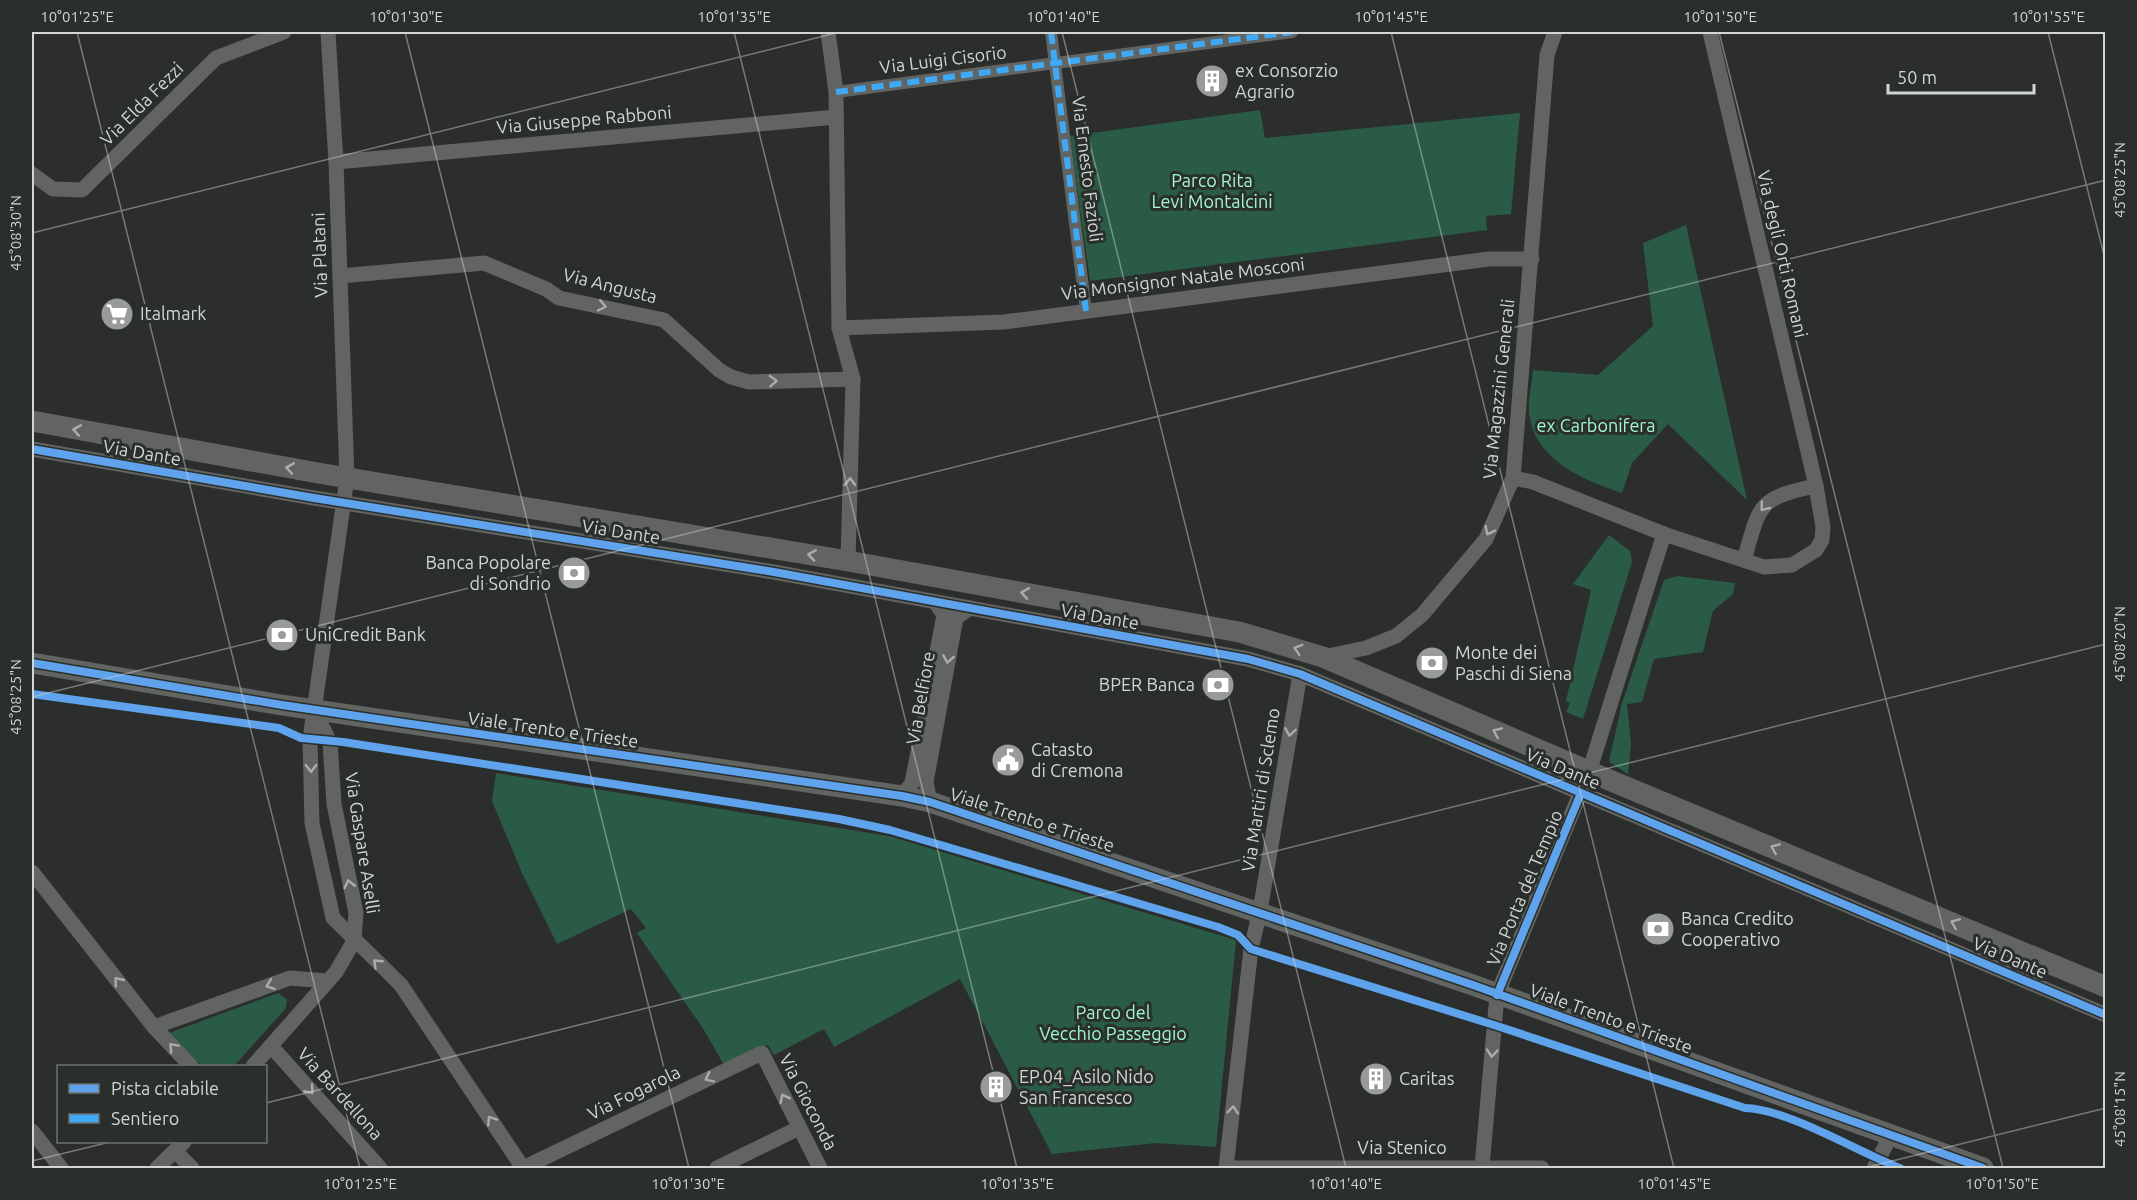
<svg xmlns="http://www.w3.org/2000/svg" width="2137" height="1200" viewBox="0 0 2137 1200" font-family="Ubuntu,sans-serif">
<rect width="100%" height="100%" fill="#2b2e2c"/>
<!-- green -->
<g fill="#2a5b46">
<polygon points="1260,110 1265,138 1520,113 1511,214 1486,216 1487,230 1090,281 1070,136"/>
<path d="M1686 225 1745 491 1747 500 1668 424 1632 463 1622 493C1583 480 1533 459 1529 412 1528 398 1532 383 1533 370L1598 375 1653 326 1643 243Z"/>
<polygon points="1609,535 1630,551 1632,562 1583,719 1566,712 1570,703 1566,701 1591,590 1573,584"/>
<polygon points="1677,576 1735,583 1733,594 1713,611 1703,652 1654,659 1642,702 1627,704 1631,743 1628,774 1609,762 1622,703 1664,580"/>
<polygon points="496,773 889,836 1236,940 1216,1147 1156,1143 1052,1154 960,979 834,1047 824,1029 774,1055 768,1045 724,1065 704,1030 637,933 646,928 631,909 557,944 522,873 492,801"/>
<polygon points="278,993 287,999 286,1008 234,1066 202,1066 169,1033"/>
</g>
<g fill="none" stroke-linecap="round" stroke-linejoin="round">
<!-- pedestrian -->
<g stroke="#626462" stroke-width="12">
<polyline points="1051,32 1086,311"/>
<polyline points="836,92 1292,32"/>
</g>
<!-- minor -->
<g stroke="#626462" stroke-width="15">
<polyline points="328,32 336,162 347,478 310,739 312,823 333,918 401,985 523,1168 762,1053 820,1168"/>
<polyline points="828,32 836,92 839,328 853,379 848,561"/>
<polyline points="336,162 836,117"/>
<polyline points="32,174 53,189 82,190 216,58 284,32"/>
<polyline points="340,276 484,263 546,289 559,298 664,320 719,370 731,377 749,382 853,379"/>
<polyline points="839,328 1004,322 1489,259 1532,259"/>
<polyline points="32,449 314,498 774,572 1248,659 1300,674 2106,1015"/>
<polyline points="1513,478 1533,482 1664,534 1764,567 1792,565 1816,550 1822,540 1823,527 1816,486 1710,32"/>
<path d="M1744 560C1760 505 1757 498 1816 486"/>
<polyline points="1323,657 1366,648 1396,636 1422,615 1486,539 1513,478 1547,55 1555,32"/>
<polyline points="902,796 912,783 944,615 936,603"/>
<polyline points="930,802 926,782 956,618 970,608"/>
<polyline points="32,872 154,1027 191,1066"/>
<polyline points="154,1027 290,978 327,981"/>
<polyline points="271,1046 380,1168"/>
<polyline points="253,1066 336,972 354,941 356,913 334,804 330,742 314,710"/>
<polyline points="32,1131 61,1168"/>
<polyline points="175,1151 192,1168"/>
<polyline points="1482,1167 1497,995 1589,772 1664,534"/>
<polyline points="157,1168 184,1142"/>
<polyline points="717,1168 799,1128"/>
<polyline points="1226,1168 1251,949 1260,911 1300,674"/>
<polyline points="1226,1168 1542,1168"/>
<polyline points="1874,1168 1891,1135"/>
</g>
<!-- secondary -->
<g stroke="#626462" stroke-width="21">
<polyline points="32,421 318,473 848,561 1239,632 1323,657 1614,782 2106,987"/>
<polyline points="32,663 282,705 902,796 930,802 1470,984 1983,1168"/>
</g>
<!-- quiet -->
<g stroke="#3fa9f5" stroke-width="6" stroke-dasharray="12 6" stroke-linecap="butt">
<polyline points="1051,32 1086,311"/>
<polyline points="836,92 1292,32"/>
</g>
<!-- cycleway casing -->
<g stroke="#2a2f2c" stroke-width="11">
<g id="cycleway">
<polyline points="32,449 314,498 774,572 1248,659 1300,674 2106,1015"/>
<polyline points="32,663 282,705 902,796 930,802 1470,984 1983,1168"/>
<path d="M32 694 279 728 301 738 343 742 839 819 890 830 1218 927 1238 935 1251 949 1494 1025 1745 1108C1788 1109 1858 1152 1900 1168"/>
<polyline points="1497,995 1581,793"/>
</g>
</g>
<!-- cycleway -->
<use href="#cycleway" stroke="#60a3ed" stroke-width="8"/>
</g>
<!-- one-way arrows -->
<defs><path id="oneway-chevron" d="M-2-3.5L2.5 0L-2 3.5" fill="none" stroke-width="1.6" stroke-linecap="round" stroke-linejoin="round" transform="scale(1.5)"/></defs>
<g stroke="#abadac">
<use href="#oneway-chevron" transform="translate(602 306) rotate(12)"/>
<use href="#oneway-chevron" transform="translate(773 381) rotate(-2)"/>
<use href="#oneway-chevron" transform="translate(77 430) rotate(-170)"/>
<use href="#oneway-chevron" transform="translate(290 468) rotate(-170)"/>
<use href="#oneway-chevron" transform="translate(850 482) rotate(-89)"/>
<use href="#oneway-chevron" transform="translate(1764 507) rotate(129)"/>
<use href="#oneway-chevron" transform="translate(1489 531) rotate(116)"/>
<use href="#oneway-chevron" transform="translate(812 555) rotate(-171)"/>
<use href="#oneway-chevron" transform="translate(1025 593) rotate(-170)"/>
<use href="#oneway-chevron" transform="translate(1298 649) rotate(-163)"/>
<use href="#oneway-chevron" transform="translate(948 659) rotate(100)"/>
<use href="#oneway-chevron" transform="translate(1290 732) rotate(99)"/>
<use href="#oneway-chevron" transform="translate(1497 732) rotate(-157)"/>
<use href="#oneway-chevron" transform="translate(311 768) rotate(89)"/>
<use href="#oneway-chevron" transform="translate(1775 848) rotate(-157)"/>
<use href="#oneway-chevron" transform="translate(349 884) rotate(-103)"/>
<use href="#oneway-chevron" transform="translate(1955 923) rotate(-157)"/>
<use href="#oneway-chevron" transform="translate(377 963) rotate(-137)"/>
<use href="#oneway-chevron" transform="translate(118 981) rotate(-129)"/>
<use href="#oneway-chevron" transform="translate(270 985) rotate(160)"/>
<use href="#oneway-chevron" transform="translate(173 1047) rotate(-133)"/>
<use href="#oneway-chevron" transform="translate(1492 1053) rotate(95)"/>
<use href="#oneway-chevron" transform="translate(709 1078) rotate(154)"/>
<use href="#oneway-chevron" transform="translate(310 1090) rotate(48)"/>
<use href="#oneway-chevron" transform="translate(784 1098) rotate(-117)"/>
<use href="#oneway-chevron" transform="translate(1233 1110) rotate(-84)"/>
<use href="#oneway-chevron" transform="translate(491 1120) rotate(-124)"/>
</g>
<!-- ticks -->
<path fill="none" stroke="#d2d5d4" stroke-width="1.5" stroke-opacity="0.45" d="M77 32 360 1168M405 32 689 1168M734 32 1017 1168M1062 32 1346 1168M1391 32 1674 1168M1719 32 2003 1168M2048 32 2106 263M32 233 840 32M32 697 2106 180M266 1103 2106 644M32 1161 110 1142M32 1167V1168M1864 1168 2106 1108"/>
<!-- icons -->
<defs>
<g id="building-disc" transform="scale(1.725)"><circle r="9.5" fill="#989b99" stroke="#2a2f2c"/><path d="M-4-6H4V6H1V3H-1V6H-4ZM-2.5-4.3h1.7v1.8h-1.7ZM.8-4.3h1.7v1.8H.8ZM-2.5-1h1.7V.8h-1.7ZM.8-1h1.7V.8H.8Z" fill="#fff"/></g>
<g id="supermarket-disc" transform="scale(1.725)"><circle r="9.5" fill="#989b99" stroke="#2a2f2c"/><path d="M-6-5.5h2.5l.6 2H6L4.5 2H-2.5L-4.4-4H-6ZM-1.5 3.2a1.3 1.3 0 1 0 .1 0ZM3 3.2a1.3 1.3 0 1 0 .1 0Z" fill="#fff"/></g>
<g id="bank-disc" transform="scale(1.725)"><circle r="9.5" fill="#989b99" stroke="#2a2f2c"/><path d="M-6-4H6V4H-6ZM0-2.3a2.3 2.3 0 1 0 0 4.6a2.3 2.3 0 1 0 0-4.6Z" fill="#fff"/></g>
<g id="civic-disc" transform="scale(1.725)"><circle r="9.5" fill="#989b99" stroke="#2a2f2c"/><path d="M-.6-6.5H3V-4.5H.6V-3L4-1V1h2V6H-6V1h2V-1L-.6-3ZM-1.2 2.5V6h2.4V2.5Z" fill="#fff"/></g>
</defs>
<g fill-rule="evenodd">
<use href="#building-disc" x="1212" y="81"/>
<use href="#supermarket-disc" x="117" y="314"/>
<use href="#bank-disc" x="574" y="573"/>
<use href="#bank-disc" x="282" y="635"/>
<use href="#bank-disc" x="1432" y="663"/>
<use href="#bank-disc" x="1218" y="685"/>
<use href="#civic-disc" x="1008" y="760"/>
<use href="#bank-disc" x="1658" y="929"/>
<use href="#building-disc" x="1376" y="1079"/>
<use href="#building-disc" x="996" y="1087"/>
</g>
<g text-anchor="middle" stroke-width="6" stroke-linejoin="round" paint-order="stroke">
<!-- street labels -->
<g font-size="18" fill="#d2d5d4" stroke="#2a2f2c">
<text transform="translate(943 60) rotate(-7)" y="6">Via Luigi Cisorio</text>
<text transform="translate(142 104) rotate(-45)" y="6">Via Elda Fezzi</text>
<text transform="translate(584 120) rotate(-5)" y="6">Via Giuseppe Rabboni</text>
<text transform="translate(1087 169) rotate(83)" y="6">Via Ernesto Fazioli</text>
<text transform="translate(1782 254) rotate(77)" y="6">Via degli Orti Romani</text>
<text transform="translate(320 255) rotate(-92)" y="6">Via Platani</text>
<text transform="translate(1183 279) rotate(-7)" y="6">Via Monsignor Natale Mosconi</text>
<text transform="translate(610 286) rotate(14)" y="6">Via Angusta</text>
<text transform="translate(1499 389) rotate(-84)" y="6">Via Magazzini Generali</text>
<text transform="translate(142 453) rotate(10)" y="6">Via Dante</text>
<text transform="translate(621 532) rotate(9)" y="6">Via Dante</text>
<text transform="translate(1100 617) rotate(10)" y="6">Via Dante</text>
<text transform="translate(921 698) rotate(-80)" y="6">Via Belfiore</text>
<text transform="translate(553 730) rotate(8)" y="6">Viale Trento e Trieste</text>
<text transform="translate(1563 769) rotate(23)" y="6">Via Dante</text>
<text transform="translate(1261 790) rotate(-81)" y="6">Via Martiri di Sclemo</text>
<text transform="translate(1032 820) rotate(18)" y="6">Viale Trento e Trieste</text>
<text transform="translate(362 843) rotate(81)" y="6">Via Gaspare Aselli</text>
<text transform="translate(1525 888) rotate(-67)" y="6">Via Porta del Tempio</text>
<text transform="translate(2010 958) rotate(23)" y="6">Via Dante</text>
<text transform="translate(1611 1019) rotate(20)" y="6">Viale Trento e Trieste</text>
<text transform="translate(634 1093) rotate(-26)" y="6">Via Fogarola</text>
<text transform="translate(340 1094) rotate(48)" y="6">Via Bardellona</text>
<text transform="translate(808 1102) rotate(63)" y="6">Via Gioconda</text>
<text x="1402" y="1154">Via Stenico</text>
</g>
<!-- poi labels -->
<g font-size="18" fill="#d2d5d4" stroke="#2a2f2c" text-anchor="start">
<text x="1235" y="77">ex Consorzio<tspan x="1235" dy="21">Agrario</tspan></text>
<text x="140" y="320">Italmark</text>
<text x="551" y="569" text-anchor="end">Banca Popolare<tspan x="551" dy="21">di Sondrio</tspan></text>
<text x="305" y="641">UniCredit Bank</text>
<text x="1455" y="659">Monte dei<tspan x="1455" dy="21">Paschi di Siena</tspan></text>
<text x="1195" y="691" text-anchor="end">BPER Banca</text>
<text x="1031" y="756">Catasto<tspan x="1031" dy="21">di Cremona</tspan></text>
<text x="1681" y="925">Banca Credito<tspan x="1681" dy="21">Cooperativo</tspan></text>
<text x="1019" y="1083">EP.04_Asilo Nido<tspan x="1019" dy="21">San Francesco</tspan></text>
<text x="1399" y="1085">Caritas</text>
</g>
<!-- park labels -->
<g font-size="18" fill="#a0f7cd" stroke="#2a2f2c">
<text x="1212" y="187">Parco Rita<tspan x="1212" dy="21">Levi Montalcini</tspan></text>
<text x="1596" y="432">ex Carbonifera</text>
<text x="1113" y="1019">Parco del<tspan x="1113" dy="21">Vecchio Passeggio</tspan></text>
</g>
</g>
<!-- border -->
<rect width="2137" height="1200" fill="none" stroke="#2a2f2c" stroke-width="66"/>
<!-- legend -->
<rect x="57" y="1065" width="210" height="78" fill="#2a2f2c" stroke="#6d716f" stroke-width="1.5"/>
<rect x="69" y="1084" width="30" height="9" fill="#60a3ed" stroke="#6d716f" stroke-width="1.5"/>
<text x="111" y="1095" font-size="18" fill="#d2d5d4">Pista ciclabile</text>
<rect x="69" y="1114" width="30" height="9" fill="#3fa9f5" stroke="#6d716f" stroke-width="1.5"/>
<text x="111" y="1125" font-size="18" fill="#d2d5d4">Sentiero</text>
<!-- scale -->
<path d="M1888 84v9h146v-9" fill="none" stroke="#d2d5d4" stroke-width="3"/>
<text x="1897" y="84" font-size="18" fill="#d2d5d4" stroke="#2a2f2c" stroke-width="4.5" paint-order="stroke">50 m</text>
<rect x="33" y="33" width="2071" height="1134" fill="none" stroke="#d2d5d4" stroke-width="2"/>
<g font-size="15" text-anchor="middle" fill="#d2d5d4">
<text x="77" y="22">10°01'25"E</text>
<text x="406" y="22">10°01'30"E</text>
<text x="734" y="22">10°01'35"E</text>
<text x="1063" y="22">10°01'40"E</text>
<text x="1391" y="22">10°01'45"E</text>
<text x="1720" y="22">10°01'50"E</text>
<text x="2048" y="22">10°01'55"E</text>
<text transform="translate(2120 180) rotate(-90)" y="5">45°08'25"N</text>
<text transform="translate(16 233) rotate(-90)" y="5">45°08'30"N</text>
<text transform="translate(2120 644) rotate(-90)" y="5">45°08'20"N</text>
<text transform="translate(16 697) rotate(-90)" y="5">45°08'25"N</text>
<text transform="translate(2120 1109) rotate(-90)" y="5">45°08'15"N</text>
<text x="360" y="1189">10°01'25"E</text>
<text x="688" y="1189">10°01'30"E</text>
<text x="1017" y="1189">10°01'35"E</text>
<text x="1345" y="1189">10°01'40"E</text>
<text x="1674" y="1189">10°01'45"E</text>
<text x="2002" y="1189">10°01'50"E</text>
</g>
</svg>
